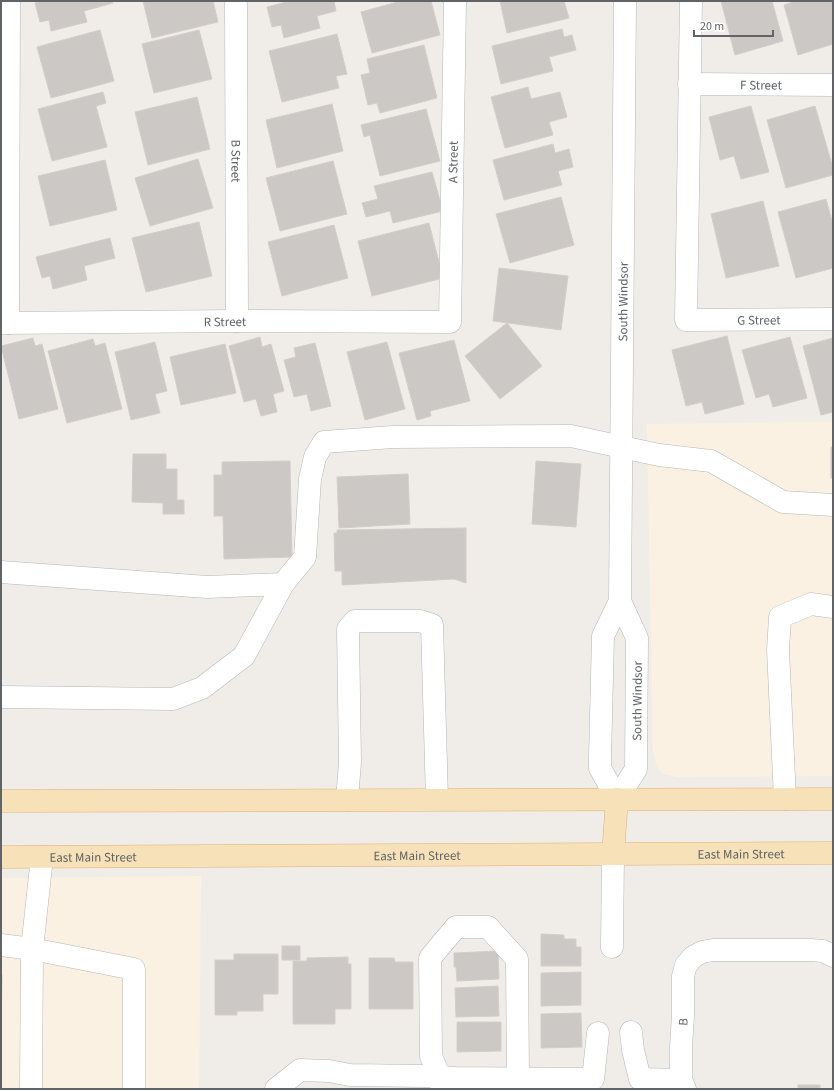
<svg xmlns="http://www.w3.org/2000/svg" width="834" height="1090" viewBox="0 0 834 1090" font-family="'Source Sans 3',sans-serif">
<rect width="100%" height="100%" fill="#f0ede9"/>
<!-- commercial -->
<g fill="#faf1e3">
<polygon points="833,422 833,776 678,777 663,774 657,767 653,752 647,424"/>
<polygon points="201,876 199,1089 1,1089 1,878"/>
</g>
<!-- building -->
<g fill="#cbc8c5" stroke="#d4cec8">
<polygon points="41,1 112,1 113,3 84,11 87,22 51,31 49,20 40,22 35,3"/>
<polygon points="143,1 213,1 218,22 152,38"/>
<polygon points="290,1 334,1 336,11 317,16 320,28 284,38 281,25 272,27 267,7"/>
<polygon points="401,1 431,1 440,35 372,53 361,12"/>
<polygon points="500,1 564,1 569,18 507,33"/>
<polygon points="721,1 772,1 783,41 735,55"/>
<polygon points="796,1 833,1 833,44 798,55 784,5"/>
<polygon points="562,29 564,37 572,35 576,50 549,57 553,71 501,84 492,46"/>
<polygon points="100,30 114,81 51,98 37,47"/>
<polygon points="199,30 212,79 154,93 142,44"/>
<polygon points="337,34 347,74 336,76 339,88 282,102 269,51"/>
<polygon points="424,45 437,98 380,113 377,103 368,105 361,75 370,73 367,59"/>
<polygon points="528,87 531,99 560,92 567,117 549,122 553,135 505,148 491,97"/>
<polygon points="103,92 106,103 96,106 107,147 52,161 38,109"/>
<polygon points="197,97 210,149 148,165 135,112"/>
<polygon points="332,104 343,151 277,168 266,120"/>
<polygon points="751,106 769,172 741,179 734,156 720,160 709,117"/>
<polygon points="815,106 833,168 833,175 786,188 767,120"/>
<polygon points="426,109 440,161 380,176 370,135 364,137 361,125"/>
<polygon points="553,144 555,153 569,149 573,167 558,171 562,185 504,200 493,160"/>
<polygon points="198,159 213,208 150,226 135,178"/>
<polygon points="105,160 117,210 50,226 38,176"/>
<polygon points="333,161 347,214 280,231 266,178"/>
<polygon points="432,172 443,211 393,223 390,211 366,217 362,203 378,199 374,186"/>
<polygon points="561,197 574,245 510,263 496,214"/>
<polygon points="826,199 833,225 833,268 796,278 778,212"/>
<polygon points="763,201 779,266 726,278 711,214"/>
<polygon points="199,222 212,276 146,292 132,238"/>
<polygon points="429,223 443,278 372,296 358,241"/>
<polygon points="334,225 348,278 282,296 268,242"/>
<polygon points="110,238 115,258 84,266 87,280 53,289 50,276 42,278 36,257"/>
<polygon points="499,268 568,276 561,330 493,321"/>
<polygon points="507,323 542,366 500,399 465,356"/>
<polygon points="727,336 744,404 705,414 702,402 686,406 672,350"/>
<polygon points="260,337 262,347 271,344 284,391 273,394 277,412 261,416 256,399 244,402 229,346"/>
<polygon points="790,337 807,398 773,407 769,394 756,398 742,350"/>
<polygon points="33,338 35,346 42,344 58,409 19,419 1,346"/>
<polygon points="833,338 833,412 821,415 803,346"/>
<polygon points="93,339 95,346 105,343 122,409 67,423 48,351"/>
<polygon points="454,340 470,401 430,411 431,416 417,420 399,353"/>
<polygon points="155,342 167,391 155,394 160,413 131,420 115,352"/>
<polygon points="387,342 405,409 365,420 347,352"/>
<polygon points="315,343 331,406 311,411 307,394 294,397 284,360 296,357 294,348"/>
<polygon points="225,344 236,393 181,405 170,357"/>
<rect x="831" y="447" width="2" height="31"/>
<polygon points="133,454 166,454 166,469 177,469 177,500 184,500 184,514 163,514 163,503 132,502"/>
<polygon points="290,461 292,557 224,559 223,516 214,516 214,475 222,475 222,462"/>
<polygon points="536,461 581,464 576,527 532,524"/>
<polygon points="408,474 410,524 339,528 337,477"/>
<polygon points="466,528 466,583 454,579 342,585 342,571 335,571 334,533 337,533 337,530"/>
<polygon points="541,934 564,935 564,939 576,939 576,947 581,947 581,966 541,966"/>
<rect x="282" y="946" width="18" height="14"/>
<polygon points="498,951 499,979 457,981 456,967 454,967 454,953"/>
<polygon points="234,954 278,954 278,994 263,994 263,1011 237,1011 237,1015 215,1015 215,960 234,960"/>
<polygon points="348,957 348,964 351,964 351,1009 335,1009 335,1024 293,1024 293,961 307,961 307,958"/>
<polygon points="369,958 394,958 395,962 413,962 413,1009 369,1009"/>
<polygon points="581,972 581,1005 541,1006 541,973"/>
<polygon points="1,975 2,975 1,1035"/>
<polygon points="498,986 499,1016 456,1017 455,988"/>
<polygon points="581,1013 582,1047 541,1048 541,1014"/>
<polygon points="457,1022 501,1022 501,1051 457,1052"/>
<rect x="798" y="1085" width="22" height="4"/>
</g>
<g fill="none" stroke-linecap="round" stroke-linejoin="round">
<!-- minor casing -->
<g stroke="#b4b6b9" stroke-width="23">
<g id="minor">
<path id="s1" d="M236 1 237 321"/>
<path id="s2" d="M691 1 686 320 833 319"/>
<path id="s3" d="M689 84 833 85"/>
<path id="s4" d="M1 323 237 321 450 322 455 1"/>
<polyline points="8,323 9,1"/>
<polyline points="1,572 207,587 283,584"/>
<path id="s5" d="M620 601 603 636 600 758V768L617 799 636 769 637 638 620 601 625 1"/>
<polyline points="1,697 173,699 202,688 244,656 283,584 305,557 310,479 315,457 324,442 393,437 571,436 659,455 711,461 783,502 833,505"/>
<polyline points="785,799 778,650 780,617 811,604 833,607"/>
<polyline points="347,800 350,762 348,629 355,621 420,621 432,625 437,799"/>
<polyline points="42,857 32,949 134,969 134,1089"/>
<polyline points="1,945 32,949 31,1089"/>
<polyline points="612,947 613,854"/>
<polyline points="631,1032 633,1050 640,1079 681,1080"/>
<polyline points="276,1089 300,1070 329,1071 350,1075 425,1076 455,1078 593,1079 598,1033"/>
<polyline points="442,1089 440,1078 431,1056 430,958 456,927 488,927 517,959 518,1078"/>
<path id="s6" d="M685 1089 681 1080V1047L683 1015V976L686 965 693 957 702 952 713 950H811L823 951 833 956"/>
</g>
</g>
<!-- major casing -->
<g stroke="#e1af71" stroke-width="23">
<g id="major">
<polyline points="1,801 833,799"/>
<polyline points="613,854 617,799"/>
<path id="s7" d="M1 857 833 853"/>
</g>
</g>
<!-- minor -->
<use href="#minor" stroke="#fff" stroke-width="22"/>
<!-- major -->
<use href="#major" stroke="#f6e1b8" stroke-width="22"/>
</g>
<g text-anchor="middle" stroke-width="3" stroke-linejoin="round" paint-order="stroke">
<!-- street labels -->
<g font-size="13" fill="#606467" stroke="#fff">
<text dy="5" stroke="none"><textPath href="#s3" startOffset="72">F Street</textPath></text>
<text dy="5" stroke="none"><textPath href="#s1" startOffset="160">B Street</textPath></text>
<text dy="5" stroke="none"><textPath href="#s4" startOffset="609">A Street</textPath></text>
<text dy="5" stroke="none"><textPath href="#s5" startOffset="713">South Windsor</textPath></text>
<text dy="5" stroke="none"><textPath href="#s2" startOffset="392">G Street</textPath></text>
<text dy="5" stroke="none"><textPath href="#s4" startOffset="224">R Street</textPath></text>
<text dy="5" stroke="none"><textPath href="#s5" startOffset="310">South Windsor</textPath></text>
<text dy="5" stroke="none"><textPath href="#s7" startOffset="740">East Main Street</textPath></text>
<text dy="5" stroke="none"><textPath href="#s7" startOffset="416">East Main Street</textPath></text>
<text dy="5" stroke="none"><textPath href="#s7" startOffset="92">East Main Street</textPath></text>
<text dy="5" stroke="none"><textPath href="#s6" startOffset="68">B</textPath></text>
</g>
</g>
<!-- border -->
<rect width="834" height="1090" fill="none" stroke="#606467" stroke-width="4"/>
<!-- scale -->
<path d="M694 30v6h79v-6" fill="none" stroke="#606467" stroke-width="2"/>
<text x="700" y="30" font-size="12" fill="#606467" stroke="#ffffff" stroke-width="3" paint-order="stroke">20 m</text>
</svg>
